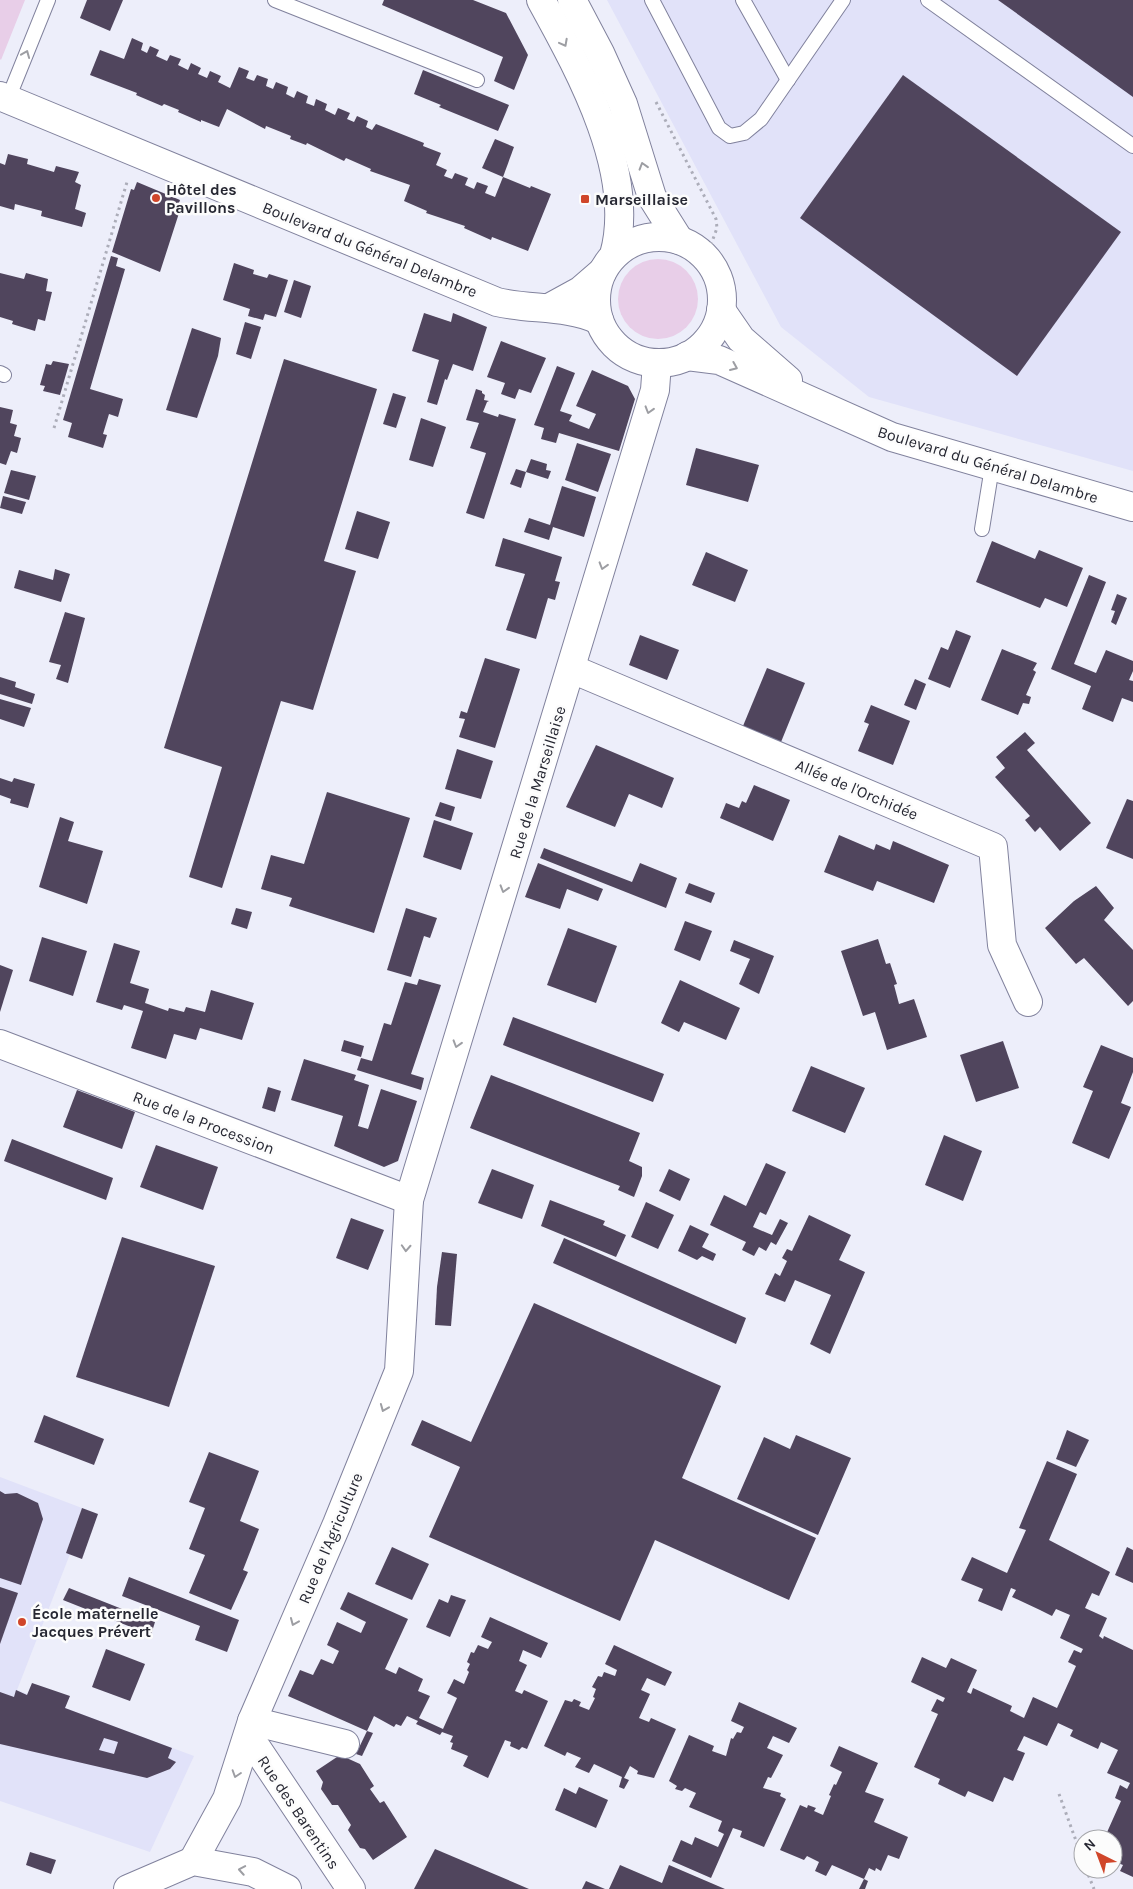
<svg xmlns="http://www.w3.org/2000/svg" width="1133" height="1889" viewBox="0 0 1133 1889" font-family="Karla,sans-serif">
<rect width="100%" height="100%" fill="#edeefa"/>
<!-- built -->
<g fill="#e1e2f9">
<polygon points="607,0 1133,0 1133,471 869,397 781,327"/>
<polygon points="0,1477 82,1508 66,1553 70,1554 17,1690 194,1756 150,1852 0,1801"/>
</g>
<!-- green -->
<g fill="#e8cee8">
<polygon points="0,0 25,0 1,60 0,59"/>
<circle cx="658" cy="299" r="40"/>
</g>
<!-- building -->
<g fill="#50455d" fill-rule="evenodd">
<polygon points="87,0 123,0 110,31 80,18"/>
<polygon points="384,0 473,0 506,13 528,55 514,90 494,81 503,57 382,5"/>
<polygon points="998,0 1133,0 1133,97"/>
<polygon points="132,38 143,43 141,50 147,53 150,46 159,50 156,56 167,61 170,55 181,59 178,65 188,70 191,63 201,68 198,74 207,78 210,71 221,76 218,82 230,88 239,67 249,71 246,78 254,81 257,75 268,79 266,86 273,89 276,82 288,87 286,94 294,98 297,91 308,96 306,103 314,106 316,99 327,104 325,110 335,115 338,108 350,113 347,119 354,122 357,116 368,121 366,127 372,130 376,124 424,143 423,146 441,153 436,165 447,170 444,176 452,179 455,173 468,178 465,185 474,189 477,182 488,186 485,193 495,197 503,177 530,188 531,186 551,194 528,251 492,237 491,240 464,228 465,226 426,213 427,211 404,201 410,185 370,171 371,169 346,158 344,161 307,143 306,145 290,139 291,136 266,126 265,129 227,109 219,127 201,120 201,122 178,112 179,110 164,104 162,106 136,95 137,93 90,75 100,50 124,59"/>
<polygon points="423,70 509,105 498,131 439,107 441,105 414,94"/>
<polygon points="903,75 1121,232 1017,376 800,218"/>
<polygon points="495,139 514,147 503,177 482,168"/>
<polygon points="8,154 28,159 27,164 54,172 56,166 79,172 75,182 81,185 75,209 86,213 82,227 41,216 42,211 15,204 14,210 0,206 0,163 5,165"/>
<polygon points="137,182 180,200 177,209 180,210 160,272 112,252 131,189 134,190"/>
<polygon points="111,256 118,258 116,266 125,269 90,389 123,399 118,417 109,414 103,434 107,435 103,448 68,437 72,423 63,420"/>
<polygon points="234,263 254,270 253,274 267,278 269,274 288,280 276,317 265,314 263,320 248,316 250,309 223,300"/>
<polygon points="0,273 24,279 26,273 48,279 46,291 52,292 45,321 38,319 35,331 12,324 13,321 0,317"/>
<polygon points="294,280 311,286 301,318 284,312"/>
<polygon points="424,313 451,322 453,313 487,327 473,371 453,364 447,380 445,379 437,405 427,402 439,360 412,351"/>
<polygon points="245,322 261,327 251,359 236,354"/>
<polygon points="192,328 221,338 218,356 197,418 166,410"/>
<polygon points="501,341 546,358 531,393 519,389 515,399 501,394 505,383 487,377"/>
<polygon points="284,359 377,389 324,561 356,571 313,710 281,701 222,888 189,877 222,767 164,748"/>
<polygon points="53,361 69,364 60,395 43,391 45,386 40,385 46,364 51,365"/>
<polygon points="557,366 575,373 560,411 572,415 569,421 589,429 596,414 576,406 592,370 628,386 635,399 619,451 559,433 556,443 541,439 544,428 534,425"/>
<polygon points="476,389 482,391 482,393 485,395 484,400 489,401 487,402 483,412 498,417 499,414 516,419 484,519 466,513 486,453 470,448 479,423 466,420"/>
<polygon points="393,393 406,397 396,428 383,424"/>
<polygon points="0,407 13,410 10,423 17,425 14,436 21,438 17,453 11,451 6,465 0,463"/>
<polygon points="421,418 446,427 433,467 409,460"/>
<polygon points="577,443 611,454 598,492 565,480"/>
<polygon points="696,448 759,465 748,502 686,485"/>
<polygon points="531,459 547,464 546,470 551,471 548,479 526,472"/>
<polygon points="516,469 526,472 521,488 510,484"/>
<polygon points="11,470 36,476 29,500 4,493"/>
<polygon points="562,486 596,497 584,537 553,527 549,540 524,532 529,518 550,525"/>
<polygon points="3,496 26,502 22,514 0,508"/>
<polygon points="357,511 390,522 378,559 345,549"/>
<polygon points="503,538 562,557 555,581 560,582 555,600 548,598 536,639 506,630 525,574 495,566"/>
<polygon points="992,541 1035,559 1039,550 1083,568 1067,607 1045,598 1040,608 976,582"/>
<polygon points="706,552 748,570 735,602 692,585"/>
<polygon points="55,569 70,574 61,602 14,588 19,570 53,580"/>
<polygon points="1089,575 1106,582 1074,664 1096,673 1106,650 1133,661 1133,671 1129,680 1133,681 1133,702 1122,698 1113,722 1082,709 1091,686 1051,669"/>
<polygon points="1117,594 1127,598 1116,625 1111,622 1115,611 1111,610"/>
<polygon points="65,612 85,618 68,683 56,679 61,665 49,662"/>
<polygon points="956,630 971,636 950,688 928,679 941,647 948,650"/>
<polygon points="640,635 679,650 667,680 629,665"/>
<polygon points="1002,649 1037,663 1033,670 1036,672 1026,695 1031,697 1029,704 1023,703 1018,715 981,700"/>
<polygon points="485,658 520,669 495,748 459,737 465,719 459,718 461,711 467,713"/>
<polygon points="767,668 805,683 781,742 743,726"/>
<polygon points="0,677 16,682 15,687 35,694 32,704 0,694"/>
<polygon points="915,679 926,684 916,710 904,705"/>
<polygon points="0,699 31,708 24,727 0,719"/>
<polygon points="871,705 910,721 893,765 858,751 869,724 864,722"/>
<polygon points="1025,732 1035,743 1027,750 1091,823 1060,851 1040,827 1035,832 1025,820 1030,816 995,777 1005,768 996,757"/>
<polygon points="596,745 674,778 662,808 629,794 615,827 566,807"/>
<polygon points="457,749 493,761 481,799 445,789"/>
<polygon points="0,778 12,782 14,778 35,784 28,808 10,803 11,799 0,795"/>
<polygon points="754,785 790,800 773,841 720,818 726,803 739,808 742,801 746,803"/>
<polygon points="327,792 410,818 374,933 289,906 292,898 261,889 271,855 304,864"/>
<polygon points="1127,799 1133,801 1133,859 1106,848"/>
<polygon points="440,802 455,807 451,821 435,816"/>
<polygon points="60,817 74,822 68,841 103,851 87,904 39,887"/>
<polygon points="434,820 473,833 461,870 423,857"/>
<polygon points="839,835 874,850 876,844 890,850 893,841 949,865 934,903 877,881 873,891 824,872"/>
<polygon points="544,848 632,882 640,863 677,878 666,908 540,858"/>
<polygon points="538,863 603,889 598,901 567,889 560,909 525,897"/>
<polygon points="689,883 715,893 711,903 685,893"/>
<polygon points="1096,886 1114,908 1104,920 1133,950 1133,1001 1128,1006 1084,958 1076,964 1045,928 1074,901"/>
<polygon points="236,908 252,912 247,929 231,924"/>
<polygon points="406,908 437,918 430,938 424,936 411,977 387,970"/>
<polygon points="685,921 712,931 700,961 674,950"/>
<polygon points="568,928 617,946 596,1003 547,985"/>
<polygon points="42,937 87,951 73,996 29,981"/>
<polygon points="878,939 886,964 890,963 897,984 894,985 899,1004 914,999 927,1037 887,1050 875,1012 863,1016 841,951"/>
<polygon points="734,940 774,956 759,994 739,984 750,959 730,951"/>
<polygon points="114,943 140,951 130,983 149,989 145,1003 168,1011 169,1008 184,1012 186,1007 205,1012 211,990 254,1003 242,1040 200,1028 196,1040 174,1034 166,1059 131,1048 143,1011 124,1005 122,1010 96,1002"/>
<polygon points="0,965 13,970 0,1012"/>
<polygon points="419,979 441,985 411,1074 424,1078 421,1090 357,1070 361,1058 372,1061 384,1023 391,1025 405,982 417,985"/>
<polygon points="680,980 740,1008 726,1040 684,1022 679,1032 661,1023"/>
<polygon points="513,1017 664,1074 653,1102 503,1045"/>
<polygon points="344,1040 364,1046 361,1057 341,1051"/>
<polygon points="1003,1041 1019,1088 976,1102 960,1055"/>
<polygon points="1101,1045 1133,1058 1133,1072 1121,1103 1131,1107 1109,1159 1072,1143 1093,1091 1083,1087"/>
<polygon points="304,1059 356,1075 354,1080 369,1085 358,1126 368,1129 381,1089 417,1101 398,1161 384,1167 334,1146 343,1116 291,1100"/>
<polygon points="811,1066 865,1088 845,1133 792,1111"/>
<polygon points="491,1075 640,1133 629,1161 642,1167 642,1176 634,1197 618,1190 620,1186 470,1128"/>
<polygon points="268,1087 281,1091 275,1112 262,1108"/>
<polygon points="77,1090 135,1112 122,1149 63,1127"/>
<polygon points="944,1135 982,1151 963,1201 925,1185"/>
<polygon points="12,1139 113,1178 106,1200 4,1161"/>
<polygon points="156,1145 218,1167 203,1210 140,1187"/>
<polygon points="766,1163 786,1172 766,1215 760,1212 753,1227 772,1235 780,1219 788,1223 776,1245 771,1242 766,1251 759,1247 754,1256 742,1250 746,1242 710,1225 724,1195 746,1206"/>
<polygon points="492,1169 534,1185 522,1219 478,1203"/>
<polygon points="669,1169 690,1179 680,1201 659,1191"/>
<polygon points="550,1200 605,1221 603,1225 626,1235 616,1257 541,1226"/>
<polygon points="646,1202 674,1215 658,1249 631,1237"/>
<polygon points="809,1215 851,1235 839,1260 865,1272 830,1354 810,1344 831,1295 795,1280 785,1302 765,1294 775,1273 780,1276 787,1261 782,1258 787,1249 792,1251"/>
<polygon points="351,1218 384,1230 368,1270 336,1258"/>
<polygon points="690,1225 709,1234 702,1247 716,1254 713,1261 702,1256 697,1260 678,1251"/>
<polygon points="122,1237 215,1266 169,1407 76,1377"/>
<polygon points="564,1238 746,1318 736,1344 553,1263"/>
<polygon points="442,1252 457,1254 451,1326 435,1325 437,1287"/>
<polygon points="534,1303 721,1386 682,1478 816,1538 789,1600 655,1540 620,1621 429,1537 460,1467 411,1445 422,1420 471,1442"/>
<polygon points="44,1415 104,1439 94,1465 34,1442"/>
<polygon points="1067,1430 1089,1440 1076,1467 1056,1459"/>
<polygon points="796,1435 851,1458 818,1535 737,1499 764,1437 790,1449"/>
<polygon points="209,1452 259,1471 240,1521 259,1529 243,1570 248,1572 231,1610 189,1593 205,1555 189,1549 205,1508 189,1502"/>
<polygon points="1047,1461 1077,1474 1049,1540 1110,1572 1099,1596 1092,1593 1085,1608 1107,1618 1099,1636 1103,1639 1104,1636 1133,1650 1133,1877 1120,1871 1123,1865 1113,1861 1113,1839 1104,1839 1121,1801 1115,1798 1120,1785 1127,1789 1130,1783 1107,1773 1118,1750 1101,1742 1098,1749 1070,1736 1073,1730 1058,1723 1047,1746 1024,1736 1017,1750 1025,1753 1013,1781 1004,1777 993,1802 968,1791 965,1797 938,1784 940,1779 914,1767 938,1714 931,1711 937,1699 943,1702 945,1698 911,1682 922,1657 946,1668 951,1658 977,1670 967,1692 971,1694 973,1688 1012,1706 1010,1711 1024,1718 1033,1697 1057,1708 1076,1666 1068,1662 1074,1650 1081,1653 1083,1649 1060,1638 1070,1615 1056,1609 1052,1616 1040,1610 1012,1597 1016,1590 1011,1588 1002,1611 978,1601 983,1589 961,1580 972,1557 1007,1573 1026,1530 1019,1528"/>
<polygon points="0,1491 5,1494 17,1493 38,1503 43,1519 21,1585 0,1578"/>
<polygon points="82,1508 98,1514 82,1559 66,1553"/>
<polygon points="392,1547 429,1564 412,1600 375,1584"/>
<polygon points="1127,1547 1133,1550 1133,1583 1115,1575"/>
<polygon points="129,1577 239,1620 227,1652 195,1640 200,1626 122,1596"/>
<polygon points="0,1587 18,1593 0,1644"/>
<polygon points="69,1588 155,1622 151,1635 63,1600"/>
<polygon points="348,1592 408,1619 385,1669 396,1674 399,1667 423,1679 418,1691 430,1696 419,1718 443,1729 457,1698 447,1693 454,1679 464,1684 469,1672 467,1670 470,1664 467,1662 471,1652 474,1653 478,1645 488,1649 492,1642 481,1637 490,1617 548,1643 541,1658 523,1650 519,1661 527,1665 515,1691 522,1694 524,1690 548,1701 527,1749 522,1747 519,1750 510,1746 511,1742 505,1740 488,1778 463,1766 468,1756 451,1749 453,1743 450,1742 453,1736 442,1732 440,1735 416,1724 418,1721 407,1716 401,1726 396,1724 394,1727 374,1716 367,1731 288,1696 300,1670 313,1675 321,1659 333,1664 339,1651 327,1645 337,1622 361,1633 366,1622 340,1609"/>
<polygon points="451,1595 466,1600 450,1637 426,1627 439,1599 448,1603"/>
<polygon points="614,1645 672,1672 665,1686 647,1678 641,1690 650,1694 639,1718 649,1722 651,1718 676,1729 654,1778 637,1774 638,1771 630,1766 624,1778 629,1780 624,1789 619,1787 622,1777 594,1764 589,1773 575,1767 581,1758 567,1752 565,1756 544,1746 565,1700 572,1702 574,1699 581,1702 579,1706 589,1710 595,1698 593,1697 596,1689 592,1687 598,1676 602,1677 604,1672 615,1676 617,1670 605,1664"/>
<polygon points="106,1649 145,1664 130,1701 92,1687"/>
<path d="M32 1683 70 1696 65 1708 172 1748 168 1758 176 1762 170 1769 147 1778 0 1744V1692L14 1697 16 1690 27 1695ZM104 1738 118 1742 114 1754 99 1750Z"/>
<polygon points="739,1702 797,1728 789,1743 773,1736 767,1748 783,1755 771,1778 768,1777 763,1788 781,1793 780,1796 786,1799 764,1847 740,1837 742,1831 733,1828 711,1878 672,1861 681,1840 692,1845 695,1837 718,1847 724,1834 718,1831 722,1821 689,1807 696,1793 685,1788 682,1791 675,1789 677,1786 669,1781 689,1735 714,1746 712,1751 726,1756 731,1738 733,1739 737,1732 741,1733 744,1727 731,1721"/>
<polygon points="367,1731 373,1733 362,1756 356,1754"/>
<polygon points="839,1746 878,1763 865,1792 884,1799 874,1822 908,1837 899,1859 888,1855 881,1871 876,1868 875,1871 869,1868 864,1879 832,1865 826,1876 815,1871 819,1862 807,1856 804,1860 780,1850 800,1805 807,1808 808,1805 816,1808 814,1811 823,1815 831,1796 829,1795 834,1784 836,1785 842,1772 830,1766"/>
<polygon points="340,1755 360,1764 374,1786 370,1789 380,1803 384,1801 407,1837 373,1860 365,1849 360,1848 348,1830 351,1825 338,1805 332,1805 321,1789 323,1782 316,1771"/>
<polygon points="579,1787 608,1800 596,1828 555,1810 564,1788 576,1794"/>
<polygon points="435,1849 494,1874 529,1889 414,1889"/>
<polygon points="30,1852 56,1860 51,1874 26,1865"/>
<polygon points="620,1865 662,1883 669,1865 725,1889 609,1889"/>
<polygon points="864,1879 868,1881 865,1889 859,1889"/>
<polygon points="586,1881 605,1889 582,1889"/>
</g>
<g fill="none" stroke-linecap="round" stroke-linejoin="round">
<!-- lane casing -->
<g stroke="#81829d" stroke-width="16">
<g id="lane">
<polyline points="275,0 477,80"/>
<polyline points="652,0 719,128 730,136 744,133 761,119 843,0"/>
<polyline points="743,0 788,80"/>
<polyline points="928,0 1133,146"/>
<polyline points="8,99 48,0"/>
<polyline points="0,373 4,375"/>
<polyline points="982,529 992,467"/>
</g>
</g>
<!-- street casing -->
<g stroke="#81829d" stroke-width="30">
<g id="street">
<path d="M0 96 497 302C531 310 566 305 599 320"/>
<polyline points="549,308 580,291 602,272"/>
<polyline points="572,669 993,847 1002,945 1028,1002"/>
<polyline points="0,1044 409,1200"/>
<polyline points="252,1721 345,1744"/>
<polyline points="248,1735 351,1889"/>
<polyline points="193,1861 227,1799 252,1721 337,1524 399,1371 409,1200 655,390 657,363"/>
<polyline points="128,1889 193,1861 253,1872 287,1889"/>
</g>
</g>
<!-- secondary casing -->
<g stroke="#81829d" stroke-width="30">
<g id="secondary">
<path d="M541 0C580 71 637 173 614 255"/>
<polyline points="572,0 600,53 623,104 652,197 679,240"/>
<circle cx="659" cy="300" r="63"/>
<polyline points="721,310 741,339 788,380"/>
<polyline points="687,356 719,360 892,437 1133,507"/>
</g>
</g>
<!-- path -->
<g stroke="#acadb9" stroke-width="3" stroke-dasharray="2.5 4" stroke-linecap="butt">
<polyline points="656,102 716,219 717,228 709,250"/>
<polyline points="54,428 127,182"/>
<polyline points="1059,1794 1083,1860"/>
<polyline points="1086,1869 1094,1889"/>
</g>
<!-- lane -->
<use href="#lane" stroke="#fff" stroke-width="14"/>
<!-- street -->
<use href="#street" stroke="#fff" stroke-width="28"/>
<!-- secondary -->
<use href="#secondary" stroke="#fff" stroke-width="28"/>
</g>
<!-- one-way arrows -->
<defs><path id="oneway-chevron" d="M-2-3.5L2.5 0L-2 3.5" fill="none" stroke-width="1.6" stroke-linecap="round" stroke-linejoin="round" transform="scale(1.25)"/></defs>
<g stroke="#9d9ea3">
<use href="#oneway-chevron" transform="translate(564 43) rotate(62)"/>
<use href="#oneway-chevron" transform="translate(26 54) rotate(-68)"/>
<use href="#oneway-chevron" transform="translate(643 166) rotate(-107)"/>
<use href="#oneway-chevron" transform="translate(734 367) rotate(23)"/>
<use href="#oneway-chevron" transform="translate(649 410) rotate(107)"/>
<use href="#oneway-chevron" transform="translate(603 566) rotate(107)"/>
<use href="#oneway-chevron" transform="translate(504 889) rotate(107)"/>
<use href="#oneway-chevron" transform="translate(457 1044) rotate(107)"/>
<use href="#oneway-chevron" transform="translate(406 1248) rotate(93)"/>
<use href="#oneway-chevron" transform="translate(384 1408) rotate(112)"/>
<use href="#oneway-chevron" transform="translate(294 1622) rotate(113)"/>
<use href="#oneway-chevron" transform="translate(236 1774) rotate(108)"/>
<use href="#oneway-chevron" transform="translate(242 1870) rotate(-170)"/>
</g>
<!-- markers -->
<g fill="#d0462a" stroke="#fcfcfc" stroke-width="2">
<circle cx="156" cy="198" r="5"/>
<rect x="580" y="194" width="10" height="10" rx="2.5"/>
<circle cx="22" cy="1622" r="5"/>
</g>
<g text-anchor="middle" stroke-width="5" stroke-linejoin="round" paint-order="stroke">
<!-- poi labels -->
<g font-size="16" font-weight="bold" fill="#262732" stroke="#fcfcfc" text-anchor="start">
<text x="166" y="195">Hôtel des<tspan x="166" dy="18">Pavillons</tspan></text>
<text x="595" y="205">Marseillaise</text>
<text x="32" y="1619">École maternelle<tspan x="32" dy="18">Jacques Prévert</tspan></text>
</g>
<!-- street labels -->
<g font-size="16" fill="#262732" stroke="#fcfcfc">
<text transform="translate(370 249) rotate(22)" y="6">Boulevard du Général Delambre</text>
<text transform="translate(988 464) rotate(17)" y="6">Boulevard du Général Delambre</text>
<text transform="translate(537 782) rotate(-73)" y="6">Rue de la Marseillaise</text>
<text transform="translate(857 789) rotate(23)" y="6">Allée de l'Orchidée</text>
<text transform="translate(204 1122) rotate(21)" y="6">Rue de la Procession</text>
<text transform="translate(330 1538) rotate(-67)" y="6">Rue de l'Agriculture</text>
<text transform="translate(299 1812) rotate(56)" y="6">Rue des Barentins</text>
</g>
</g>
<!-- north arrow -->
<g transform="translate(1098 1854) rotate(318)"><circle r="24" fill="#fcfcfc" stroke="#a6a7ab"/>
<path d="M0-4L9 19L0 12L-9 19Z" fill="#d0462a"/>
<text y="-8" font-size="14" font-weight="bold" text-anchor="middle" fill="#262732">N</text>
</g>
</svg>
